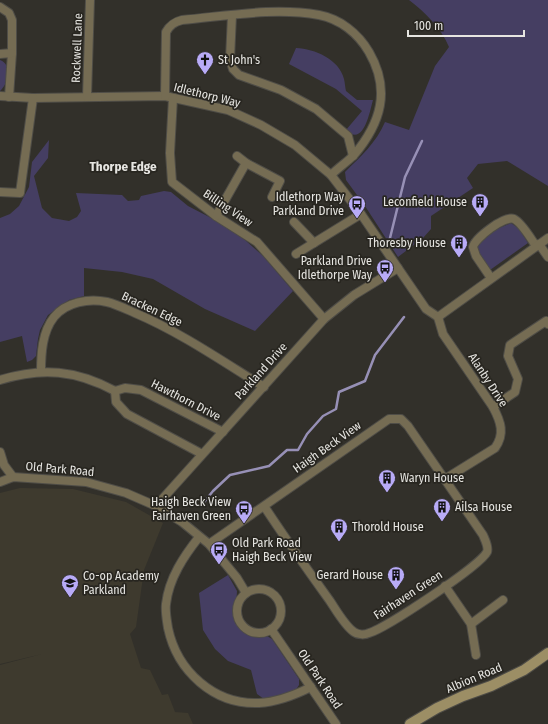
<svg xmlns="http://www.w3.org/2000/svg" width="548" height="724" viewBox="0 0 548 724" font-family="'Fira Sans Condensed',sans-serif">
<rect width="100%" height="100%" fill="#32302a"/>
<!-- built -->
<polygon fill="#3e3a2e" points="20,488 73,489 126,502 163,523 144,570 136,627 130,634 141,668 150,670 162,695 168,694 175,712 188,713 193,724 0,724 0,665 42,654 0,664 0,493"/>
<!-- green -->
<g fill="#453e62">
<path d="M409 0H548V186L507 161 478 164 467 178 473 188 431 216V229L423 238 398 257 365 206 346 180 345 172C361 156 376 143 385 122L409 130 435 66 449 47C441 28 425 12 409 0Z"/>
<path d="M296 48C315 49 339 59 344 79 345 83 345 87 346 91L357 100H373C370 110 364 148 346 130L362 111 336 89 289 64Z"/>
<path d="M0 60C13 65 8 84 0 91Z"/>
<polygon points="49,140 48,158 34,176 42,208 52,218 69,221 77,217 81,211 76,193 122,195 128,201 139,200 141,196 164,191 171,192 188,206 217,221 245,240 263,256 293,291 255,331 205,309 153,279 122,272 84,268 84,296 69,300 48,315 40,330 38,339 36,356 32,360 27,362 22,336 0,342 0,218 10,214 19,206 29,187 32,162"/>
<polygon points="511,223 519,229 528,243 490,270 478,252 477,244 497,229"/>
<polygon points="228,575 237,591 235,623 249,635 267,636 272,639 299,679 299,685 295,691 283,696 264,699 257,694 251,670 228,661 215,649 203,630 199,593"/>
</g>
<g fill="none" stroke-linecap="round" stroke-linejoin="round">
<!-- stream -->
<g stroke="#9790b6" stroke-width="2.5">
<polyline points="390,238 405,177 422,141"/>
<polyline points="201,506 213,491 230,475 269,466 287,450 298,450 307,434 323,416 336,409 339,392 365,381 375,355 404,317"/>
</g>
<!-- street casing -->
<g stroke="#4f4d47" stroke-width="10">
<g id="street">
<polyline points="0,7 9,13 12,20 12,53 9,97"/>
<polyline points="232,15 230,59 233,69 239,75 281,90 316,109 348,136 353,156"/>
<polyline points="0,54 12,53"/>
<polyline points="0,96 33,98 165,96 228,110 261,125 295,145 331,175 361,214 426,309 438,317"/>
<path d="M165 96 166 32C170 25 174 22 182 20 227 16 274 7 319 15 340 19 358 33 369 52 391 90 381 123 354 155 347 162 338 168 331 175"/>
<polyline points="87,97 90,0"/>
<polyline points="173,98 170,153 172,182 216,216 257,242 324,319"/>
<polyline points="237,156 246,163 280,181 272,197"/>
<polyline points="0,192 20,193 33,98"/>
<polyline points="216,216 246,163"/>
<polyline points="294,222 314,243"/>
<polyline points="539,244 548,257"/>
<polyline points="296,254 361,214"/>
<path d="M491 278 476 256 473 247C475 238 505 215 514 219 522 223 531 239 536 246"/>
<path d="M438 317 443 334 493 407C501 422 505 434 495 448L445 479"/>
<polyline points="438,317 548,238"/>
<path d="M41 372C41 354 42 332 54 317 66 302 89 298 107 302 116 304 126 309 135 313 180 332 222 361 264 387"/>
<path d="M0 380C42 367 76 370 115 391"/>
<polyline points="493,407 515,392 518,379 508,356 510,345 546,321 548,324"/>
<polyline points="0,452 4,465 13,477"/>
<polyline points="202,454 127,414 116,402 115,391 125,388 141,390 223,432"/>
<polyline points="0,482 13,477 86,482 126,493 156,506 182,522 209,544 237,578 246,593"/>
<polyline points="156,506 324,319 354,295 398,268"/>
<path d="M199 537C184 556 169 578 166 604 165 612 167 621 168 628 177 671 214 705 259 703 277 702 295 695 311 687"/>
<path d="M209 544 389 419H401L408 426 483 535C485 540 489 547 487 552 480 566 386 628 369 633 365 635 358 635 354 632 345 626 336 610 330 601 307 569 285 538 264 506"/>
<polyline points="445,586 471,624 476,655"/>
<circle cx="259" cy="611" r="22"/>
<polyline points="471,624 503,600"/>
<polyline points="271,629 336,724"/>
</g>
</g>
<!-- secondary casing -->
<g stroke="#4f4d47" stroke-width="12">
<polyline id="secondary" points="410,724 437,708 463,696 491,686 524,670 548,653"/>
</g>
<!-- street -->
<use href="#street" stroke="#756c53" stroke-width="8"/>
<!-- secondary -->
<use href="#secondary" stroke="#9c8e65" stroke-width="10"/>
</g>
<!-- icons -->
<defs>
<g id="church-pin" transform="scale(0.9)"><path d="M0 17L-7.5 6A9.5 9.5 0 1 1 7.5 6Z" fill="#b8abf7" stroke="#282620"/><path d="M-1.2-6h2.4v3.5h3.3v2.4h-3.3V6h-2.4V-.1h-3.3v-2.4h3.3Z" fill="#111"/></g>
<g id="building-pin" transform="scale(0.9)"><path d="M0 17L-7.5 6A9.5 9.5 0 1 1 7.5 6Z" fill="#b8abf7" stroke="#282620"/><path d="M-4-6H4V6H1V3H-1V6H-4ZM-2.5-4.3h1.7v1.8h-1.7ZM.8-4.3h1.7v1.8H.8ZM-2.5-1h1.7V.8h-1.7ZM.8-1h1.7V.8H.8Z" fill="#111"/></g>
<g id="bus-pin" transform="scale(0.9)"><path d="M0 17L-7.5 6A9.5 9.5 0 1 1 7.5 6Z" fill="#b8abf7" stroke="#282620"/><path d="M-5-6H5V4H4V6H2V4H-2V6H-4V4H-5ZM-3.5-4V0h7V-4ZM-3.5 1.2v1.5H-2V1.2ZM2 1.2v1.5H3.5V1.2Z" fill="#111"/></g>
<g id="school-pin" transform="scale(0.9)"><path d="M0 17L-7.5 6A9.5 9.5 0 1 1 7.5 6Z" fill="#b8abf7" stroke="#282620"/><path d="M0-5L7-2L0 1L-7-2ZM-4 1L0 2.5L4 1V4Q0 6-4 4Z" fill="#111"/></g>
</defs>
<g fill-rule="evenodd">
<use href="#church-pin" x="205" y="60"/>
<use href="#building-pin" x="480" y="202"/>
<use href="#bus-pin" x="357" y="204"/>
<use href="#building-pin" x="459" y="243"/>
<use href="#bus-pin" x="385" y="268"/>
<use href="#building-pin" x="387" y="478"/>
<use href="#building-pin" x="442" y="507"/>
<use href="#bus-pin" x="244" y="509"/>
<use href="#building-pin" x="339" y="527"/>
<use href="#bus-pin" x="219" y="550"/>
<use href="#building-pin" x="396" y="575"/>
<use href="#school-pin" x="70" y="583"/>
</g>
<g text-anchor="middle" stroke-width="3.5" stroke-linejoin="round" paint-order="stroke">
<!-- street labels -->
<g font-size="12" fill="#e6e5e1" stroke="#282620">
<text transform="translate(77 48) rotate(-88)" y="4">Rockwell Lane</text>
<text transform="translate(207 95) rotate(14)" y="4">Idlethorp Way</text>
<text transform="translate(228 208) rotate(34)" y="4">Billing View</text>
<text transform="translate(152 309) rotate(25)" y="4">Bracken Edge</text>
<text transform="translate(261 371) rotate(-48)" y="4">Parkland Drive</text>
<text transform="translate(488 380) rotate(57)" y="4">Alanby Drive</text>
<text transform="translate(186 400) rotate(27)" y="4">Hawthorn Drive</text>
<text transform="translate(327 447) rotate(-35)" y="4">Haigh Beck View</text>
<text transform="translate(60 469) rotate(5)" y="4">Old Park Road</text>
<text transform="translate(408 595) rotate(-33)" y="4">Fairhaven Green</text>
<text transform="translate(474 678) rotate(-23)" y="4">Albion Road</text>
<text transform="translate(320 679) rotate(56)" y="4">Old Park Road</text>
</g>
<!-- poi labels -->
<g font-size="12" fill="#e6e5e1" stroke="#282620" text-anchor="start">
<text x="218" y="64">St John's</text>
<text x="344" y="201" text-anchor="end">Idlethorp Way<tspan x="344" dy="14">Parkland Drive</tspan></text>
<text x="467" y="206" text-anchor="end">Leconfield House</text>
<text x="446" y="247" text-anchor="end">Thoresby House</text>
<text x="372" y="265" text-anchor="end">Parkland Drive<tspan x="372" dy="14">Idlethorpe Way</tspan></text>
<text x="400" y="482">Waryn House</text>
<text x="231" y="506" text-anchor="end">Haigh Beck View<tspan x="231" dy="14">Fairhaven Green</tspan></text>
<text x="455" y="511">Ailsa House</text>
<text x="352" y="531">Thorold House</text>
<text x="232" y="547">Old Park Road<tspan x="232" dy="14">Haigh Beck View</tspan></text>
<text x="383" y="579" text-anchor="end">Gerard House</text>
<text x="83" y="580">Co-op Academy<tspan x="83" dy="14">Parkland</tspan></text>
</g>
<!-- neighbourhood labels -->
<g font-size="13" font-weight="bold" fill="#e6e5e1" stroke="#282620">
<text x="123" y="171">Thorpe Edge</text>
</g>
</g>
<!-- scale -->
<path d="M408 30v6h116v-6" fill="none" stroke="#e6e5e1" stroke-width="2"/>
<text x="414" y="30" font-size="12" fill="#e6e5e1" stroke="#282620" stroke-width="3" paint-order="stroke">100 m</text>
</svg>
